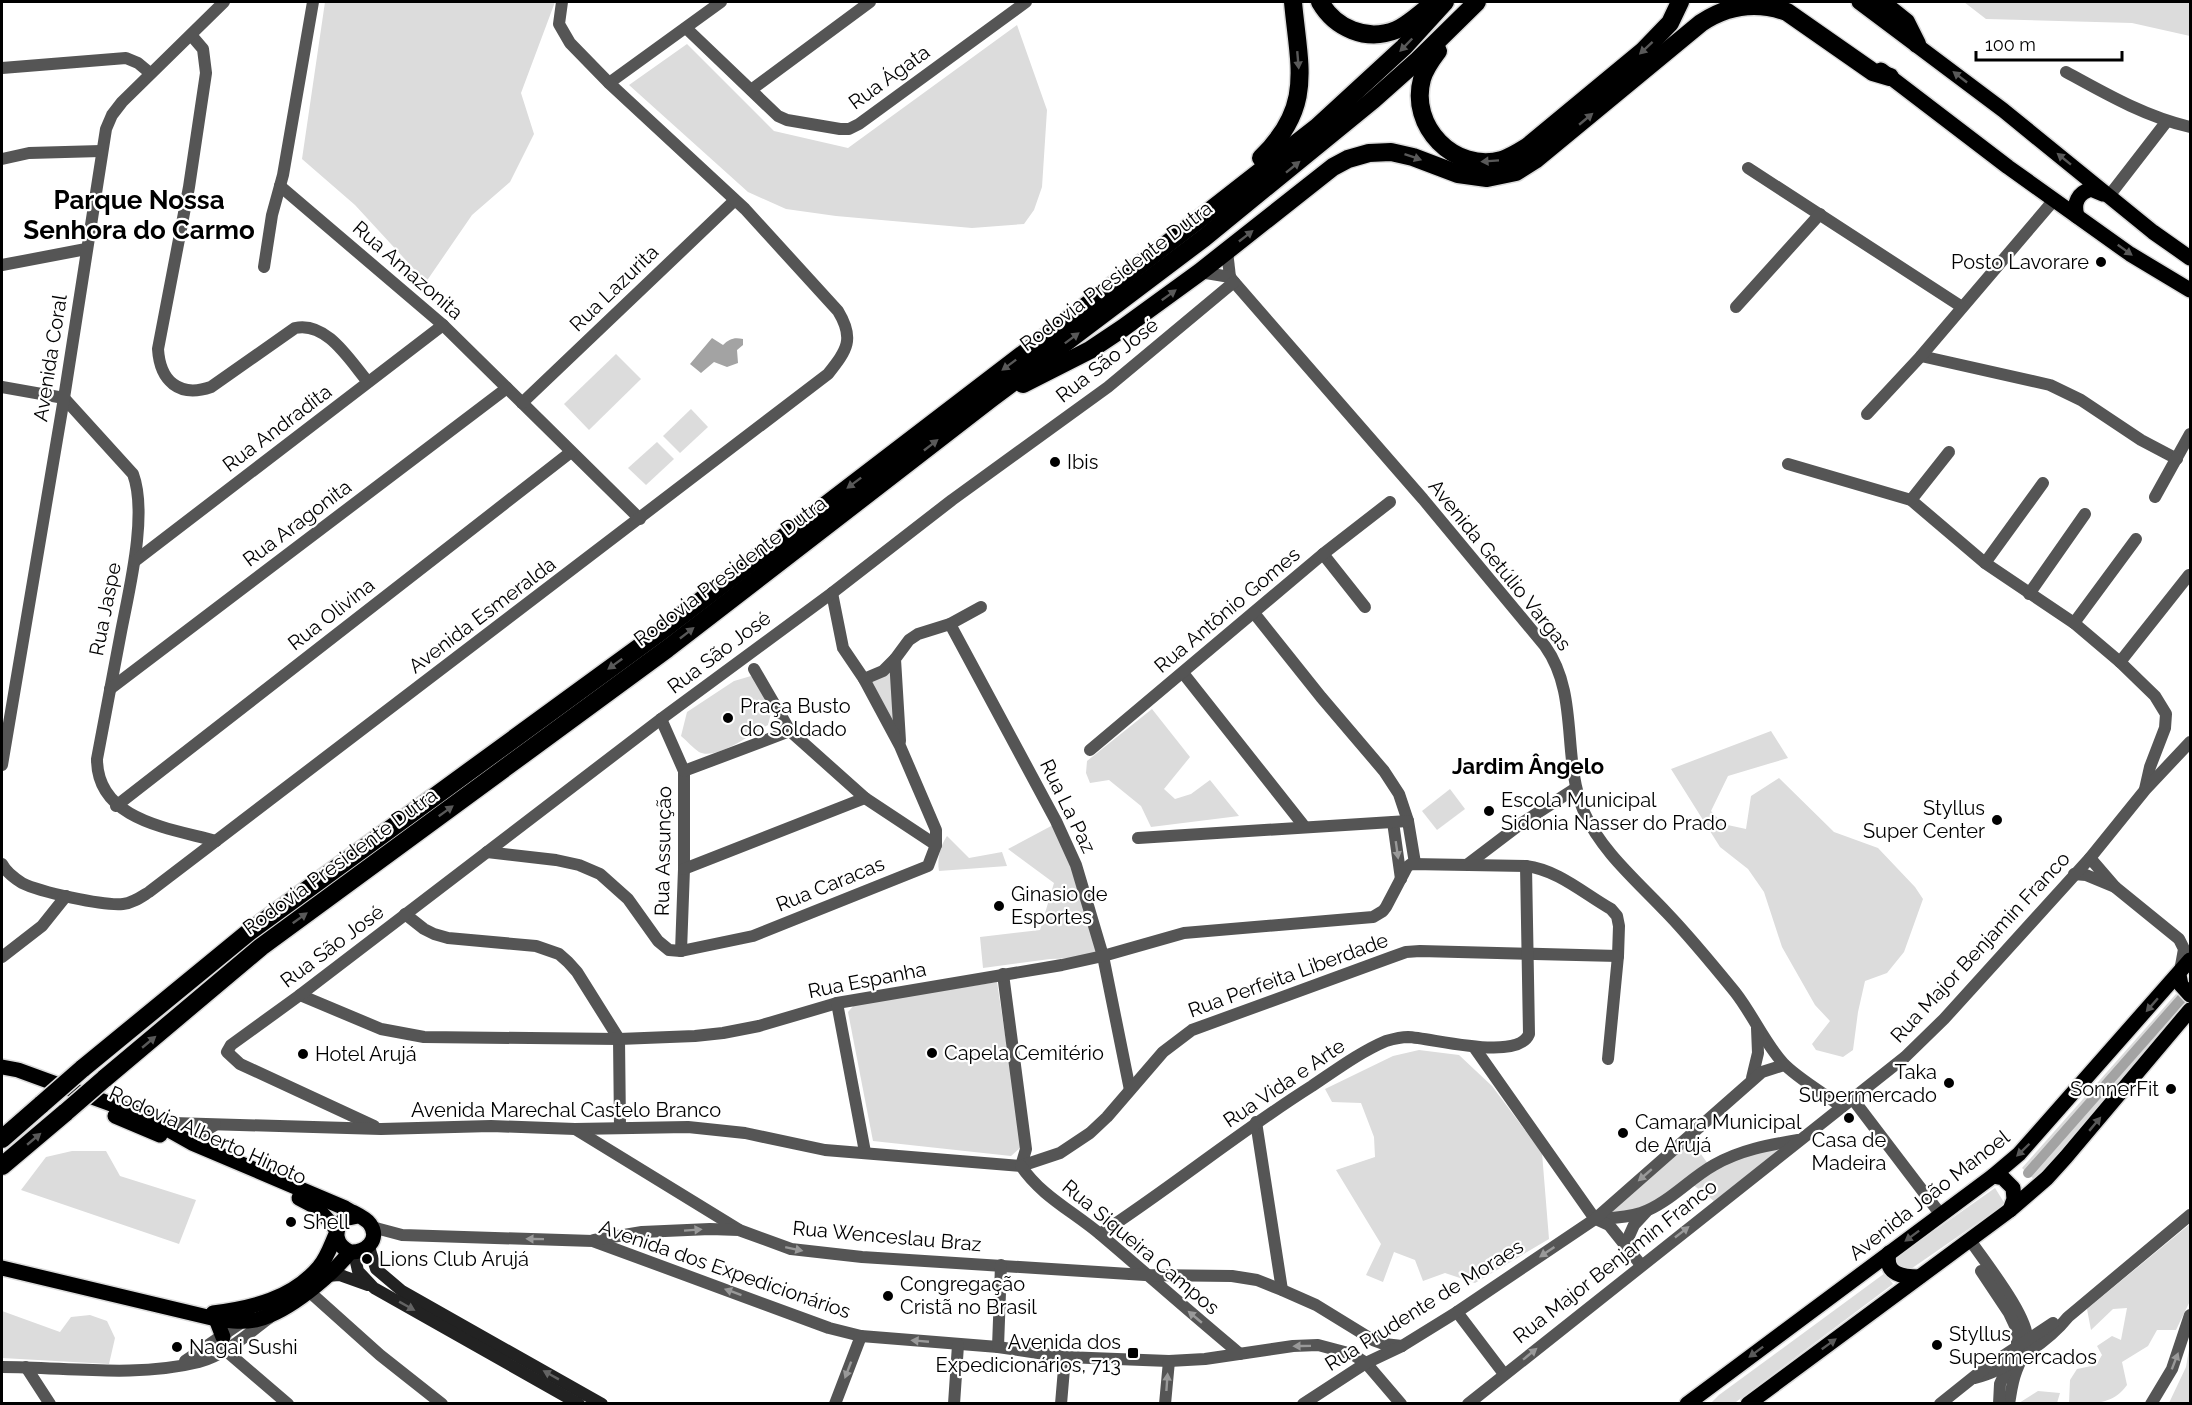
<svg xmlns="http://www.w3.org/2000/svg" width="2192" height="1405" viewBox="0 0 2192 1405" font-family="Raleway,sans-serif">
<rect width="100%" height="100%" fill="#fff"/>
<!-- green -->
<g fill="#dcdcdc">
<polygon points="325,2 555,2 521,93 534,134 510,182 472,215 426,282 355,205 302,159"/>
<polygon points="1964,2 2190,2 2190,36 2132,23 1986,19"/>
<polygon points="1017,25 1047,110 1042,187 1034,210 1024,224 972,228 836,216 786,209 748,192 629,85 687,44 774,131 848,148"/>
<polygon points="616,354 641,379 589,430 564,404"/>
<polygon points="691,409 708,427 680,453 663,436"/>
<polygon points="657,442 674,459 646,485 628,468"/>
<polygon points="891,669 897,732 868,682"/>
<path d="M751 676 764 691 772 709 768 725C753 733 716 761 699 752 693 748 687 741 681 736L687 712 734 681Z"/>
<polygon points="1152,709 1190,757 1164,789 1175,799 1191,794 1210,780 1239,816 1151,827 1141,806 1109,780 1090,783 1086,773 1087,761"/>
<polygon points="1771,731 1788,758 1728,776 1711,811 1723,824 1746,829 1751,796 1779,778 1834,832 1878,848 1915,887 1923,899 1904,952 1887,973 1865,981 1858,1012 1853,1050 1843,1057 1816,1050 1812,1044 1830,1021 1815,1005 1782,947 1764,892 1748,869 1720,847 1671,769"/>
<polygon points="1450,789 1465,809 1437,830 1422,811"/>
<polygon points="1053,825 1075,868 1104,952 1078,958 1050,959 983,968 980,937 1040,930 1054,883 1008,849"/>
<path d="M947 836 969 858 1002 852 1007 866 939 871C937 859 940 846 947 836Z"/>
<polygon points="997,982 1022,1146 1011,1156 873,1141 848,1012 855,1004"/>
<polygon points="2176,994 2185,998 2189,1006 2036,1181 2022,1168"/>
<polygon points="1419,1050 1459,1055 1492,1086 1542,1153 1549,1239 1475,1283 1445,1273 1423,1281 1415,1260 1394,1252 1383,1282 1366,1275 1381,1244 1336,1170 1375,1157 1374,1137 1361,1103 1332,1102 1325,1089 1393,1056"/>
<polygon points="1691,1140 1708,1164 1657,1202 1640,1209 1605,1215"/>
<polygon points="1784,1147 1714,1201 1692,1184 1730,1159"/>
<polygon points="72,1151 106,1151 120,1176 196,1200 179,1244 21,1190 46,1157"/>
<polygon points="1995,1188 2005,1204 1905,1273 1894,1259"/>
<path d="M2190 1224V1301L2176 1330H2157L2148 1346 2122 1362 2127 1385C2113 1405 2093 1404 2069 1403L2070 1380 2077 1369 2096 1365 2102 1355 2097 1346 2112 1336 2121 1340 2127 1308 2113 1309 2091 1330 2087 1309Z"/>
<polygon points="1885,1273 1893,1284 1736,1402 1711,1403 1719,1395"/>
<polygon points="2,1311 60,1332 71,1317 90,1315 107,1321 115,1338 109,1364 2,1358"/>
<polygon points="2190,1343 2190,1403 2169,1403 2186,1367"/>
<polygon points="2038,1391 2060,1393 2057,1403 2019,1403"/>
</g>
<!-- water -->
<path fill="#a3a3a3" d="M712 338 723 345C729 339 734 337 743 339V345L737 350 738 363 727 367 714 362 701 373 690 364Z"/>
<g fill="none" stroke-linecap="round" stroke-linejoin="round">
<!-- canal -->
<polyline stroke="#a3a3a3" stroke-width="10" points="2028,1173 2182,998"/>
<!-- primary casing -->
<g stroke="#dbdbdb" stroke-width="18">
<g id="primary">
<polyline points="1859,2 2003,110 2153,232 2190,258"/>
<polyline points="1881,70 2008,167 2130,254 2190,290"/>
<path d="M2077 216C2073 203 2078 193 2091 189L2103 194"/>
<polyline points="2179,975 2181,985 2190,995"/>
<path d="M2 1067 18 1070 144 1116 192 1143 345 1208C353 1213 365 1217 370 1224 381 1240 365 1253 350 1252 335 1245 333 1231 344 1219L358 1216"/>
<polyline points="115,1116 160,1135"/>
<polyline points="1993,1176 2003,1178 2013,1188 2014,1199 2010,1210"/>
<polyline points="299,1198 316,1207 337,1230"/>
<path d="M1889 1253C1884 1275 1904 1277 1919 1277"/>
<path d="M2 1268 216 1319C230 1321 245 1323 259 1319 289 1311 331 1276 350 1252"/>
<path d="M213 1313C252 1308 292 1299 319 1267 327 1258 331 1245 336 1234"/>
<polyline points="216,1319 223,1337"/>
<polyline points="1687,1404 1993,1176 2019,1154 2190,960"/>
<polyline points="1748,1404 2010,1210 2047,1178 2066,1157 2190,1010"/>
</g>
</g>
<!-- motorway casing -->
<g stroke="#dbdbdb" stroke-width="21">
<g id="motorway">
<path d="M1320 2C1335 28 1366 42 1396 30 1408 25 1419 14 1430 6"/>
<polyline points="1881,2 1906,22 1917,44"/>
<path d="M1438 51C1432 59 1425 68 1422 79 1409 126 1454 173 1502 160 1511 157 1519 152 1527 147L1643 51 1670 23 1680 2"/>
<path d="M1261 158C1314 106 1299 68 1293 2"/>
<path d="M1023 384 1090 350 1123 328 1200 272 1333 167 1348 159 1369 153 1391 152 1413 157 1458 174 1487 178 1516 172 1535 160 1701 23C1728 5 1756 1 1787 12L1873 72 1890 77"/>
<polyline points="82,1069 249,932 656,635 1193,224 1317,127 1404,47 1445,2"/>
<polyline points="104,1079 261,947 667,649 992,398 1204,238 1373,100 1418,60 1477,2"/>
<polyline points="2,1139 42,1104"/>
<polyline points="2,1166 66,1112"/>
</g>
</g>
<!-- minor -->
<g stroke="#555" stroke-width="12">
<polyline points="686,28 778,116 787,120 840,129 849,129 859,124 1026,2"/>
<path d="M191 35 203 49 206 73 189 187 158 349C160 381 179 398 211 387L295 328C327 321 350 361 368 382"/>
<polyline points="2,68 126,58 138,63 150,73"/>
<path d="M2066 72C2106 94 2146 117 2190 127"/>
<polyline points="609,83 721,2"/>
<polyline points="751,90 870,2"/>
<polyline points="2,159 29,153 101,151"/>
<polyline points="1748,168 1962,307"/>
<polyline points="280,186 443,325 640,519"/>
<polyline points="2109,196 2167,121"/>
<polyline points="1227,251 1230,277"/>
<polyline points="2,265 86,249"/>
<polyline points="264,267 272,215 283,175 313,2"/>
<path d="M1200 272 1230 277 1234 282 1423 499 1545 646C1580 695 1561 758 1584 812 1601 851 1638 882 1667 913 1691 938 1713 965 1735 992 1753 1015 1764 1042 1783 1063 1797 1078 1825 1094 1842 1107"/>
<polyline points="1736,307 1820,214"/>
<polyline points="1921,356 2050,385 2081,400 2141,440 2177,459"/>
<path d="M2 387 64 398 133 474C148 514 129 590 121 632 113 675 105 717 97 759 97 820 169 828 216 841"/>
<polyline points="522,403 734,201"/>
<polyline points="1867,414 1921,356 2054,200"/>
<polyline points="1788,464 1911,500 1985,563 2074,623 2120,662 2155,696 2166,714 2165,728 2150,767 2145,789"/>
<polyline points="2155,497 2190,434"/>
<polyline points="1911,500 1949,452"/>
<polyline points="1323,554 1365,607"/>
<polyline points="135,561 443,325"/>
<polyline points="1985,563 2043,483"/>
<polyline points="2029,594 2085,514"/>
<polyline points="1254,613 1321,697 1384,771 1399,794 1408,821 1415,863"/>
<polyline points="2074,623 2136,539"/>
<polyline points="950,624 1056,821 1076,865 1103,956 1130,1090"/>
<polyline points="2120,662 2189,575"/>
<polyline points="754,669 790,731 865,798 936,845"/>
<polyline points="1183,673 1304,826"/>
<polyline points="864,679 883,671 895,659"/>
<polyline points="110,689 507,388"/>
<polyline points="661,719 684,771 684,869 681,951"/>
<polyline points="900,741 895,659 909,640 918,634 950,624 981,607"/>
<polyline points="1090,750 1323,554 1390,502"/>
<polyline points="2,765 64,398 106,129 112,115 122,102 224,2"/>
<polyline points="684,771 790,731"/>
<polyline points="116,806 571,452"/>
<polyline points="1393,822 1401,879"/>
<polyline points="1138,838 1408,821"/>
<polyline points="487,852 556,860 579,865 600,874 628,899 658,941 669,950 681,951 753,936 928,866 936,845 936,830 900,746 864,679 843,648 832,593"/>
<path d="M2 864C6 872 14 878 22 883 40 892 103 906 123 904 133 903 141 897 149 892L828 374C847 350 855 339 838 311L745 209 609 83 570 43 559 24 562 2"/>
<polyline points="1468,864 1522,823 1576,788"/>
<polyline points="684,869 865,798"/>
<polyline points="2074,874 2086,875 2115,887 2090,858"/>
<polyline points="2115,887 2179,939 2184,949 2180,971"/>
<polyline points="405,914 424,929 434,934 448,938 536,946 559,954 568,962 577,972 619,1039 620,1127"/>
<polyline points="2,957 42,926 66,896"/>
<polyline points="1003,974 1026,1149 1021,1166"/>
<path d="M300 995 381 1029 424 1037 619 1039 695 1036 723 1033 759 1026 837 1003 1062 965 1103 956 1184 933 1373 917 1383 911 1386 907 1407 867 1411 864 1526 866C1558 870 1583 893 1611 909L1617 916 1619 926 1618 956 1608 1059"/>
<polyline points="837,1003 865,1152"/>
<polyline points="1474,1047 1595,1219"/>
<polyline points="1752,1078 1758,1053 1757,1028"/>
<polyline points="1852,1098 1941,1215"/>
<polyline points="1256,1122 1282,1290"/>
<polyline points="374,1126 240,1064 227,1052 231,1045 300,995 661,719 832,593 952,500 1108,387 1234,282"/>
<polyline points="159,1127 173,1123 381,1129 491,1126 575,1129 688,1127 745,1133 825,1150 1021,1166 1060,1153 1090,1133 1107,1117 1163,1052 1192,1030 1392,957 1406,952 1420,951 1618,956"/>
<polyline points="575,1129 738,1229"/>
<polyline points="192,1143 197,1136 215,1125"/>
<path d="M1021 1166C1041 1196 1074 1212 1101 1235 1147 1274 1193 1315 1240 1354"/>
<path d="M1595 1219C1611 1218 1626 1218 1641 1213 1669 1203 1689 1179 1714 1165 1740 1150 1768 1145 1798 1140"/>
<polyline points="1596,1219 1609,1225 1641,1265"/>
<polyline points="372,1227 402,1235 593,1241 829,1328 861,1336 998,1347 1065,1357 1169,1361 1205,1359 1293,1346 1318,1345 1352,1354 1366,1363 1401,1404"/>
<path d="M1100 1234C1172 1187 1239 1132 1312 1086 1336 1070 1360 1052 1386 1041 1393 1039 1401 1037 1408 1037 1433 1038 1518 1062 1529 1034L1526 866"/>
<polyline points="594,1240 642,1232 710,1229 739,1230 791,1249 862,1257 1145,1275 1232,1276 1257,1280 1282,1290 1316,1305 1373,1340 1384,1344 1402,1346"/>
<path d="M1970 1240C1984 1261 2030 1318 2027 1341 2026 1351 2020 1361 2016 1372 2012 1382 2011 1393 2009 1404"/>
<polyline points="1625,1245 1634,1225 1646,1212"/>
<polyline points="1981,1271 2009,1313 2017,1330 2017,1346 2000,1384 1999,1404"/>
<polyline points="303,1286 380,1355 442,1404"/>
<polyline points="1457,1312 1504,1374"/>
<polyline points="224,1344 225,1350 288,1404"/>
<polyline points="998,1347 1001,1265"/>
<polyline points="185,1361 245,1320"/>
<path d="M2 1367C67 1367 135 1378 199 1362 225 1355 248 1334 269 1318"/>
<polyline points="26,1367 50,1404"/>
<path d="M1975 1378C2005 1371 2049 1341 2068 1317L2190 1215"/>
<polyline points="835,1404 861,1336"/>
<polyline points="954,1404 958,1345"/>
<polyline points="1061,1404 1065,1357"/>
<polyline points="1165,1404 1169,1361"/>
<polyline points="1303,1404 1366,1363 1402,1346 1457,1312 1595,1219 1762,1072 1784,1065"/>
<polyline points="1468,1404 1905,1057 1944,1019 2090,858 2145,790 2190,742"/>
<polyline points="1940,1404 1985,1368 2053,1323"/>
<polyline points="2151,1404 2172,1369 2190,1315"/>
</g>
<!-- secondary -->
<g stroke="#222" stroke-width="12">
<polyline points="369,1247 376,1269 402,1291 602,1404"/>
<polyline points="354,1253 358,1271 374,1288 579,1404"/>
<polyline points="326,1276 340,1275 368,1285"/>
</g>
<!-- primary -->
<use href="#primary" stroke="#000" stroke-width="15"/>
<!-- motorway -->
<use href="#motorway" stroke="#000" stroke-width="18"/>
<!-- motorway-bridge casing -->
<g stroke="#dbdbdb" stroke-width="21" stroke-linecap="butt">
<g id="motorway-bridge">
<polyline points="42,1104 82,1069"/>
<polyline points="66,1112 104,1079"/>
</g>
</g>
<!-- motorway-bridge -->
<use href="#motorway-bridge" stroke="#000" stroke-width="18"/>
</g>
<!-- one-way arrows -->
<defs><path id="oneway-solid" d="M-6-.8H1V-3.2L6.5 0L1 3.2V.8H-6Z" transform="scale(1.5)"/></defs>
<g fill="#595959">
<use href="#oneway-solid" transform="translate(1406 45) rotate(134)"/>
<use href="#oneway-solid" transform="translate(1646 48) rotate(137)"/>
<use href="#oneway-solid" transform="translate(1298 60) rotate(85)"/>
<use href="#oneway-solid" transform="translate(1960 77) rotate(-142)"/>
<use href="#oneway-solid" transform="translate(1586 119) rotate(-40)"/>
<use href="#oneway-solid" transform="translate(1413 157) rotate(19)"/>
<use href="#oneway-solid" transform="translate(2064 159) rotate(-141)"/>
<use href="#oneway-solid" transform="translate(1490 161) rotate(176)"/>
<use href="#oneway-solid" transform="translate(1293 167) rotate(-39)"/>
<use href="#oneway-solid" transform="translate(1246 236) rotate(-38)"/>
<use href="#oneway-solid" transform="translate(2125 250) rotate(36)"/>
<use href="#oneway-solid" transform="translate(1169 295) rotate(-36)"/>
<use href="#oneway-solid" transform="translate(1072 338) rotate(-37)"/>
<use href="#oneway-solid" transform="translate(1009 365) rotate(143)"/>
<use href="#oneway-solid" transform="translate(931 445) rotate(-38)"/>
<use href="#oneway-solid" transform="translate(854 483) rotate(143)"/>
<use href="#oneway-solid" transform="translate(687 633) rotate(-38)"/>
<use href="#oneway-solid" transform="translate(615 664) rotate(144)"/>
<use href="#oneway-solid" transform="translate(446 811) rotate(-36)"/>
<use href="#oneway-solid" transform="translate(300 918) rotate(-36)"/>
<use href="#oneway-solid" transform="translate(2152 1005) rotate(131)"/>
<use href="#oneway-solid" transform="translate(149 1042) rotate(-40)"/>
<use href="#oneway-solid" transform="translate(2095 1124) rotate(-50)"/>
<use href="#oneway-solid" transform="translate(34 1139) rotate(-40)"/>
<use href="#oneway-solid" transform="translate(2023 1150) rotate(136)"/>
<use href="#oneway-solid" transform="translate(1912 1236) rotate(143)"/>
<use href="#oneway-solid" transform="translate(1829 1344) rotate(-36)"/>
<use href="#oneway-solid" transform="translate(1756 1352) rotate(143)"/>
</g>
<g fill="#999">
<use href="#oneway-solid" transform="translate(1397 850) rotate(82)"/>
<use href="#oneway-solid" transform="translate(1645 1175) rotate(139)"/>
<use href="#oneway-solid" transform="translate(693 1230) rotate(-4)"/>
<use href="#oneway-solid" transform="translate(1682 1232) rotate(-38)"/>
<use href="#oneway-solid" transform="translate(535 1239) rotate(-179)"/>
<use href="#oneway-solid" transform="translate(794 1249) rotate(12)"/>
<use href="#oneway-solid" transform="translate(1547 1252) rotate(146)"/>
<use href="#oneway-solid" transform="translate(733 1292) rotate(-160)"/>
<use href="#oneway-solid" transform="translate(1195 1317) rotate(-140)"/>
<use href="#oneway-solid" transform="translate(920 1341) rotate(-175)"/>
<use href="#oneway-solid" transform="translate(1302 1346) rotate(179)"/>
<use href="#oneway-solid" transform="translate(1530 1354) rotate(-39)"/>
<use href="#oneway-solid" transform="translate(2175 1361) rotate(-69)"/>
<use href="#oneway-solid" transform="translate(848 1370) rotate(111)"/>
<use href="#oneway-solid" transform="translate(1167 1382) rotate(-86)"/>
</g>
<g fill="#646464">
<use href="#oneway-solid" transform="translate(407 1306) rotate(29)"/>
<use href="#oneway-solid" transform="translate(551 1375) rotate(-151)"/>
</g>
<!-- markers -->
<g fill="#000" stroke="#fff" stroke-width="2">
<circle cx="2101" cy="262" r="6"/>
<circle cx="1055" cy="462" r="6"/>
<circle cx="728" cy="718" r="6"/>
<circle cx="1489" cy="811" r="6"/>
<circle cx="1997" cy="820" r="6"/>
<circle cx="999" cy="906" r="6"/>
<circle cx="932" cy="1053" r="6"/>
<circle cx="303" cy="1054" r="6"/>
<circle cx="1949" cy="1083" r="6"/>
<circle cx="2171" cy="1089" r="6"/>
<circle cx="1849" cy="1118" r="6"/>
<circle cx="1623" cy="1133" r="6"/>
<circle cx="291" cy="1222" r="6"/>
<circle cx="367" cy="1259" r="6"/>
<circle cx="888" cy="1296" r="6"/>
<circle cx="1937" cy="1345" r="6"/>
<circle cx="177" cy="1347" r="6"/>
<rect x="1127" y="1347" width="12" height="12" rx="3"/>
</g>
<g text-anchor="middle" stroke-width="4.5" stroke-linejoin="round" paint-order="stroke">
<!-- street labels -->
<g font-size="20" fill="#000" stroke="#fff">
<text transform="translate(889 77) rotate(-36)" y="7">Rua Ágata</text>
<text transform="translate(408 270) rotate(41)" y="7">Rua Amazonita</text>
<text transform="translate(1116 276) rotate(-37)" y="7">Rodovia Presidente Dutra</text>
<text transform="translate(614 288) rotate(-44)" y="7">Rua Lazurita</text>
<text transform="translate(50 358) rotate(-81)" y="7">Avenida Coral</text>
<text transform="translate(1107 360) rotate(-38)" y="7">Rua São José</text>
<text transform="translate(277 428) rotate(-37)" y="7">Rua Andradita</text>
<text transform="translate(297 523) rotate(-37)" y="7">Rua Aragonita</text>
<text transform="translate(1500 565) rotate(51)" y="7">Avenida Getúlio Vargas</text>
<text transform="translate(730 571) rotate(-37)" y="7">Rodovia Presidente Dutra</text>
<text transform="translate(105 609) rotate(-79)" y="7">Rua Jaspe</text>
<text transform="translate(1227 610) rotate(-40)" y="7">Rua Antônio Gomes</text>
<text transform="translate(331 614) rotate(-38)" y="7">Rua Olivina</text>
<text transform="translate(482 615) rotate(-37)" y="7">Avenida Esmeralda</text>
<text transform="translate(719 652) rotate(-37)" y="7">Rua São José</text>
<text transform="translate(1068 806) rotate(64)" y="7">Rua La Paz</text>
<text transform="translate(663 851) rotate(-89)" y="7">Rua Assunção</text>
<text transform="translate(340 861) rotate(-36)" y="7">Rodovia Presidente Dutra</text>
<text transform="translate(830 884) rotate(-22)" y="7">Rua Caracas</text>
<text transform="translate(332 946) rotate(-37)" y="7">Rua São José</text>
<text transform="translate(1980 947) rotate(-47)" y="7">Rua Major Benjamin Franco</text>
<text transform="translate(1288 975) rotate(-20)" y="7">Rua Perfeita Liberdade</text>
<text transform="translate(867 980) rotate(-11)" y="7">Rua Espanha</text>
<text transform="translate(1284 1083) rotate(-34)" y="7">Rua Vida e Arte</text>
<text x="566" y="1117">Avenida Marechal Castelo Branco</text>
<text transform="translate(208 1135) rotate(24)" y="7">Rodovia Alberto Hinoto</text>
<text transform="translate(1929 1195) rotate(-38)" y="7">Avenida João Manoel</text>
<text transform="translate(887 1236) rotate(5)" y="7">Rua Wenceslau Braz</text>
<text transform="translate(1141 1247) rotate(40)" y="7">Rua Siqueira Campos</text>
<text transform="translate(1615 1261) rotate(-38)" y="7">Rua Major Benjamin Franco</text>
<text transform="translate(725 1269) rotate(19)" y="7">Avenida dos Expedicionários</text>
<text transform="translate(1424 1305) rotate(-32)" y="7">Rua Prudente de Moraes</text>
</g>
<!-- poi labels -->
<g font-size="20" fill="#000" stroke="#fff" text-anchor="start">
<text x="2089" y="269" text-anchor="end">Posto Lavorare</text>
<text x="1067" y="469">Ibis</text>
<text x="740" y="713">Praça Busto<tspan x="740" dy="23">do Soldado</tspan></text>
<text x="1501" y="807">Escola Municipal<tspan x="1501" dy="23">Sidonia Nasser do Prado</tspan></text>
<text x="1985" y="815" text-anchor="end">Styllus<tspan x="1985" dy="23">Super Center</tspan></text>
<text x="1011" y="901">Ginasio de<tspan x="1011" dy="23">Esportes</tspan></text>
<text x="944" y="1060">Capela Cemitério</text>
<text x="315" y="1061">Hotel Arujá</text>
<text x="1937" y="1079" text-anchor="end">Taka<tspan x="1937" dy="23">Supermercado</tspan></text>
<text x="2159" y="1096" text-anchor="end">SonnerFit</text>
<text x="1635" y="1129">Camara Municipal<tspan x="1635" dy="23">de Arujá</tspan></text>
<text x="1849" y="1147" text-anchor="middle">Casa de<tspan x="1849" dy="23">Madeira</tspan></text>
<text x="303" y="1229">Shell</text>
<text x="379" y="1266">Lions Club Arujá</text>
<text x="900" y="1291">Congregação<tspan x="900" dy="23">Cristã no Brasil</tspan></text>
<text x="1949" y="1341">Styllus<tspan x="1949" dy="23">Supermercados</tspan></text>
<text x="1121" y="1349" text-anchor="end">Avenida dos<tspan x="1121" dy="23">Expedicionários, 713</tspan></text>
<text x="189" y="1354">Nagai Sushi</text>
</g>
<!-- quarter labels -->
<g font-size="22" font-weight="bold" fill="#000" stroke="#fff">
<text x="1528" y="774">Jardim Ângelo</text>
</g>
<!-- district labels -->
<g font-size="26" font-weight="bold" fill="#000" stroke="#fff">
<text x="139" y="209">Parque Nossa<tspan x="139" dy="30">Senhora do Carmo</tspan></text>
</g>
</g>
<!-- border -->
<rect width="2192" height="1405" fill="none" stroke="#000000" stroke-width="6"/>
<!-- scale -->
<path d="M1976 51v9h146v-9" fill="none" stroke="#000000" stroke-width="3"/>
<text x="1985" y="51" font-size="18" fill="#000000" stroke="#ffffff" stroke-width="4.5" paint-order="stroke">100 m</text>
</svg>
